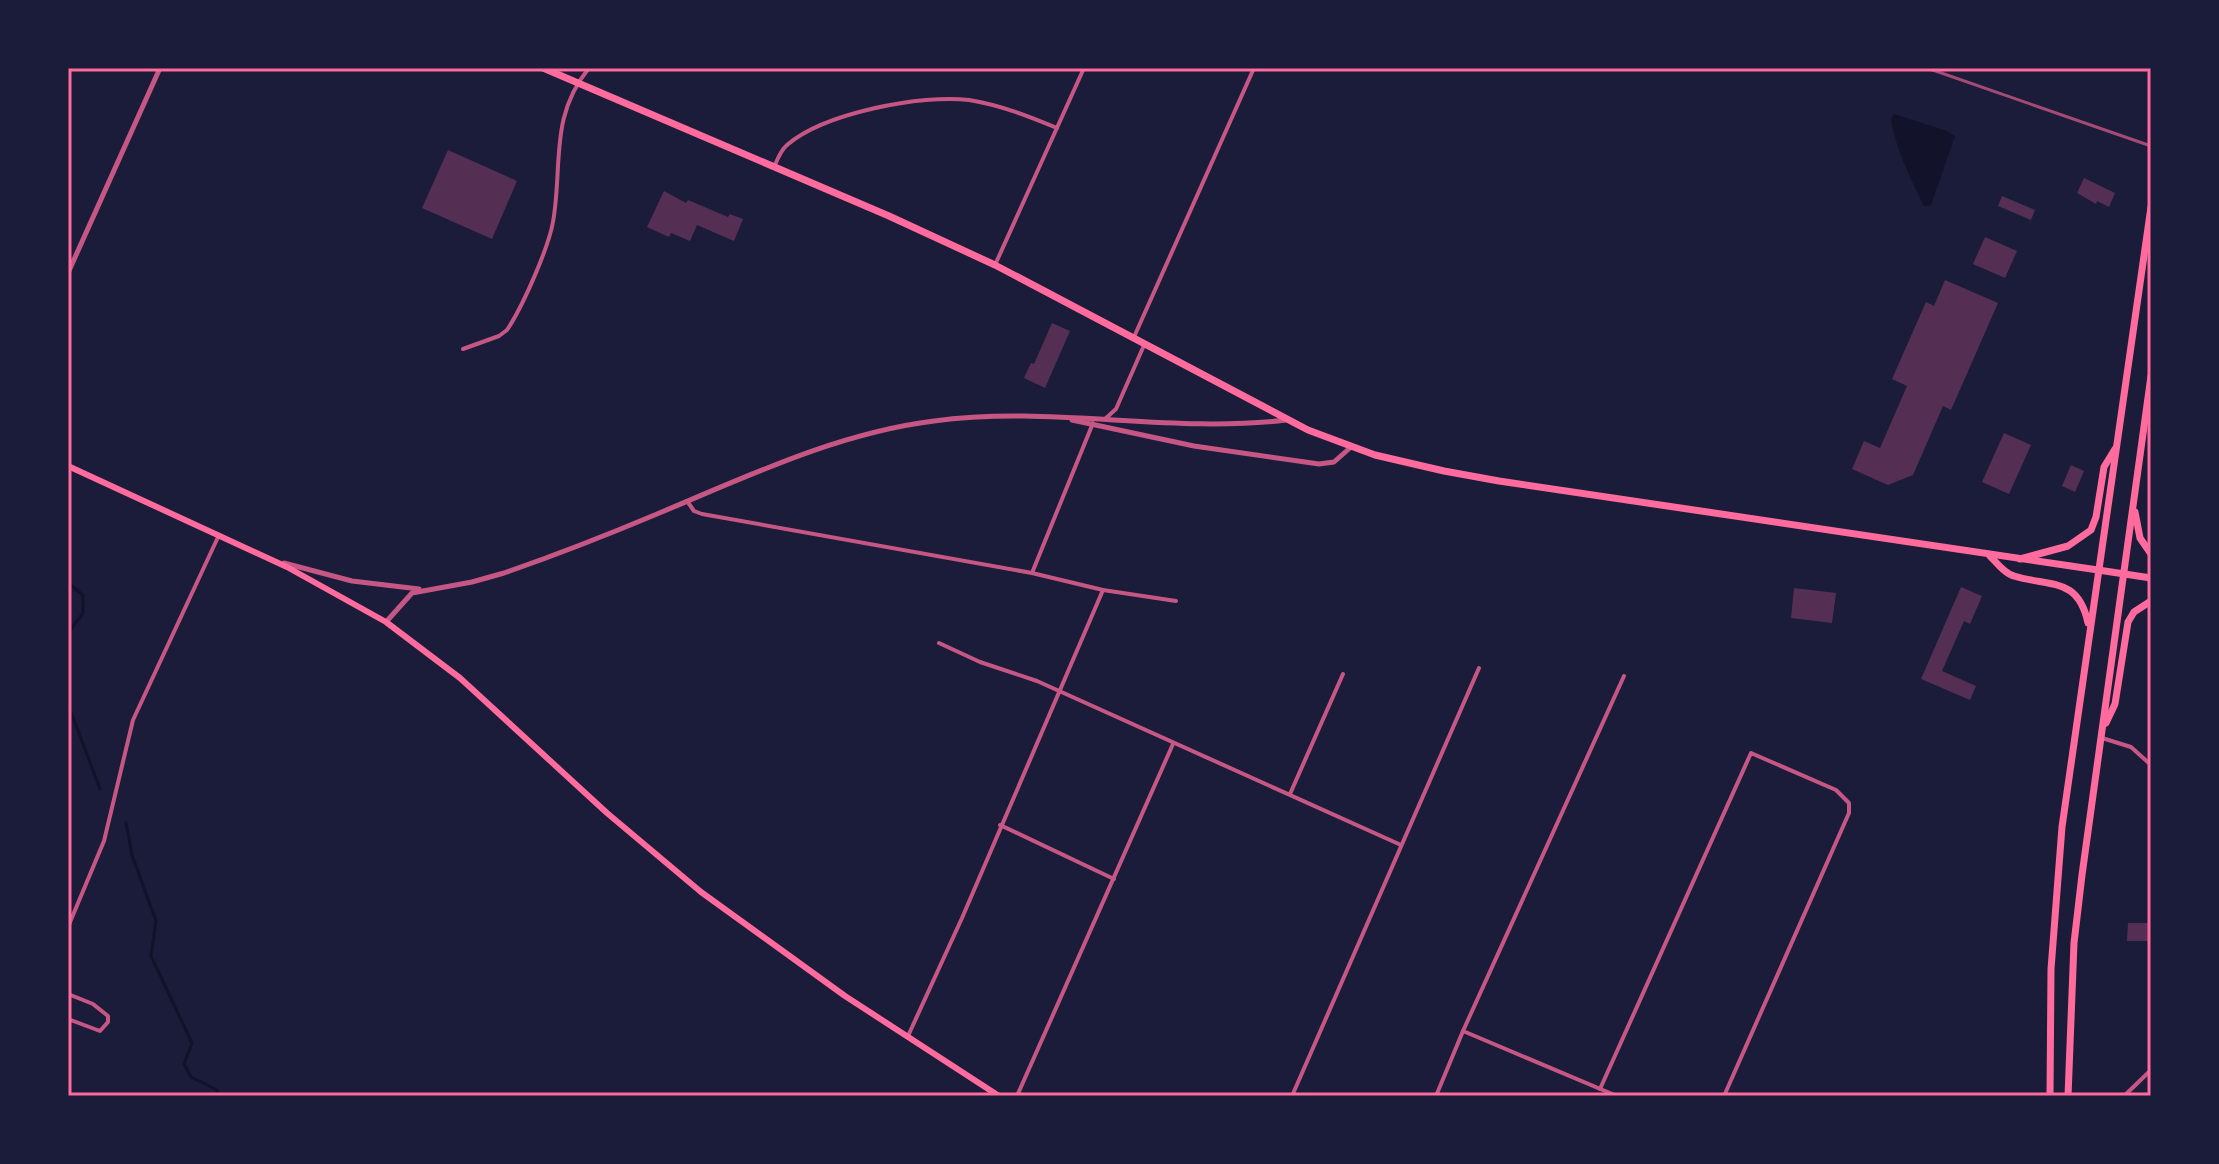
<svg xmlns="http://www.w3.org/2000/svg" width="2219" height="1164" viewBox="0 0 2219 1164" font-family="Barlow,sans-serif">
<rect width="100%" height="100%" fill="#1b1b3a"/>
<!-- water -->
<path fill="#12122b" d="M1894 114 1947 131 1955 136 1931 205 1924 206C1911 179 1895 148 1891 118Z"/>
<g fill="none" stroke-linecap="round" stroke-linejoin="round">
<!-- stream -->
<g stroke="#12122b" stroke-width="3">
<polyline points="68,583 83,595 83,613 68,633"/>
<polyline points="68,704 100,789"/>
<polyline points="126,823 132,855 156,921 151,956 192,1043 184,1064 191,1077 217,1090 218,1096"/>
</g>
</g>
<!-- building -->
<g fill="#542f53">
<polygon points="448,150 517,181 492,239 422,208"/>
<polygon points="2084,178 2115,193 2109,207 2097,201 2096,204 2077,193"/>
<polygon points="664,191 686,203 688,200 728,217 730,214 743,219 734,241 697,225 690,241 671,233 669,237 647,227"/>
<polygon points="2002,196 2035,210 2031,220 1998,206"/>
<polygon points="1985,237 2017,251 2005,278 1973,264"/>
<polygon points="1945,280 1998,303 1951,410 1943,406 1913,475 1888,485 1852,469 1864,441 1880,448 1907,386 1892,379 1926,302 1934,306"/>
<polygon points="1052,323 1070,331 1045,388 1024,378 1031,363 1034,364"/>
<polygon points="2004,433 2031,445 2009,494 1982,482"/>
<polygon points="2071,465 2084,471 2075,492 2062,486"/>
<polygon points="1961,587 1982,596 1970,624 1964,621 1942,671 1976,686 1970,700 1921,679"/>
<polygon points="1794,588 1836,593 1832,623 1791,618"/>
<polygon points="2128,923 2151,923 2151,941 2127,941"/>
</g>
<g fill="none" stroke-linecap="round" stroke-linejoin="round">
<!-- minor -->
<g stroke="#c65784" stroke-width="4">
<path d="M775 165C778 158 781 150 787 145 824 113 922 94 969 100 1000 105 1028 116 1057 128"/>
<polyline points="995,265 1084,68"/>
<polyline points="1134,337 1254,68"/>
<path d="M463 349 499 336 507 330C523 306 548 249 553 222 563 165 549 117 589 68"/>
<polyline points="1105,419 1116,409 1145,343"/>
<polyline points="687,501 694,511 702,514 1032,573 1103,590 1176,601"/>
<polyline points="1032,573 1093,423"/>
<polyline points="939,643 980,662 1037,681 1401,845"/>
<polyline points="2102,738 2131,747 2151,765"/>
<polyline points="1290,794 1343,674"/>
<polyline points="1000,825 1114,879"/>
<polyline points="68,927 104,841 133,720 219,535"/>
<polyline points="68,994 93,1004 108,1016 108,1022 100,1031 68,1019"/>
<polyline points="1463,1031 1617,1096"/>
<polyline points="908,1036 962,918 1103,590"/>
<polyline points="1600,1089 1751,753 1836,790 1849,803 1849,813 1724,1096"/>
<polyline points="1017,1096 1173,744"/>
<polyline points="1292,1096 1479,668"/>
<polyline points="1436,1096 1463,1031 1624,676"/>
<polyline points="2124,1096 2151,1070"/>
</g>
<!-- tertiary -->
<g stroke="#c65784" stroke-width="5">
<polyline points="68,273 160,68"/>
<polyline points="1072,420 1194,446 1319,464 1334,462 1351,447"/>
<polyline points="284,563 352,581 419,589"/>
<path d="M386 622 412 593 472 582 504 573C556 555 607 535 657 514 746 477 837 433 934 421 1051 405 1169 434 1286 420"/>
</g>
<!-- secondary -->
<polyline stroke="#ff6b9d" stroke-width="6" points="68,466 287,567 386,622 460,678 607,813 701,892 845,996 999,1096"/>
<!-- primary -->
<polyline stroke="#ff6b9d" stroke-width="7" points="543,68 889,216 995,265 1308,430 1375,455 1444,471 1499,481 2098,570"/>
<!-- trunk -->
<g stroke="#ff6b9d" stroke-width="7">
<polyline points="2135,512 2140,538 2151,554"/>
<path d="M1990 556C1996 562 2005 574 2014 576 2049 587 2078 576 2088 623"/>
<polyline points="2020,559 2068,546 2091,530 2096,517 2104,467 2115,449"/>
<polyline points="2098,570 2151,578"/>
<polyline points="2106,723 2115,704 2128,622 2134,612 2151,601"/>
<polyline points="2050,1096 2051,969 2062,827 2151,207"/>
<polyline points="2068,1096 2074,943 2082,875 2151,376"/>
</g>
<!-- rail -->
<polyline stroke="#a44b75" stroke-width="3" points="1927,68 2151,146"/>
</g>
<!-- border -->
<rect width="2219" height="1164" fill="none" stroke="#1b1b3a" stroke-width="140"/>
<rect x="70" y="70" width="2079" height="1024" fill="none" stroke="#ff6b9d" stroke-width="3"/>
</svg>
